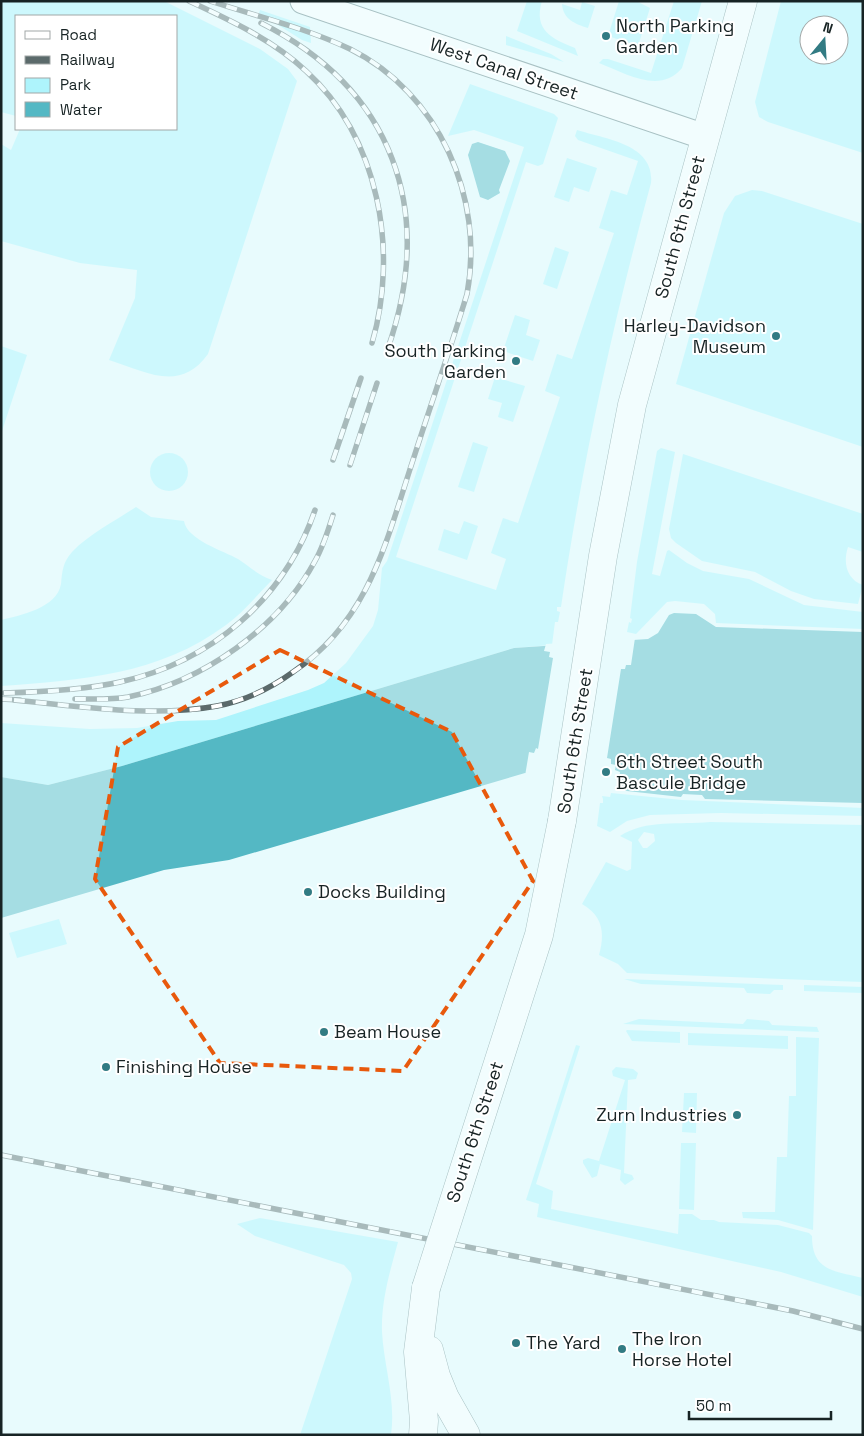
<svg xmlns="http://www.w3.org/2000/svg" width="864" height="1436" viewBox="0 0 864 1436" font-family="'Space Grotesk',sans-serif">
<rect width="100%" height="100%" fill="#e8fbfd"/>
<!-- green -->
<g fill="#aef4fc" fill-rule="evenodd">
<path d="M1 1H164L260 49 288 69 297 81 208 354C180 393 147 372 109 360L135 298 137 270 80 263 1 241V144L11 150 20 129H176V16H16V116L1 112Z"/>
<path d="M527 1H542C533 30 552 39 575 48L578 56 517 31Z"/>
<polygon points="619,1 636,1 650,8 638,46 608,36"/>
<path d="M674 1H702L682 68C660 95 625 73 599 63L603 59H608L651 73Z"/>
<path d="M781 1H863V153L768 122 759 117 755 102ZM809 25H839V55H809Z"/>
<path d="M582 2 595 6 588 28C575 24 563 19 562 4L580 10Z"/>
<polygon points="260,10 310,27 311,43 302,40 259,13"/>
<polygon points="506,36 551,54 564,62 506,45"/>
<path d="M470 84 554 114 558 118 543 164 538 166 526 162 396 557 496 590 506 559 491 553 503 518 518 523 560 397 545 391 557 354 572 359 614 233 599 228 611 190 627 195 638 161 578 140 575 136 577 130C605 139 655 144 651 183 613 322 582 464 561 607H557V611L560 612 558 622H555L552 645 514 648 122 766 48 785 1 777V723L90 729 137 728 178 721 216 720 308 690 324 683 346 663 373 626 378 610 382 568 387 561 524 147 474 130 448 136Z"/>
<polygon points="567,158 597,168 589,192 574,187 569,202 554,197"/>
<polygon points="752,190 762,191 863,224 863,447 676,384 724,213 735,196"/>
<polygon points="555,247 569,252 557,289 543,284"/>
<polygon points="515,315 530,320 526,335 540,340 533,361 503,351"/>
<polygon points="1,346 27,355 1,434"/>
<polygon points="495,377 525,386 513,422 498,417 502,403 488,399"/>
<polygon points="473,442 488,447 474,492 458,487"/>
<polygon points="661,448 675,452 652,574 660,576 667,551 669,550 687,563 703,571 749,579 804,605 863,612 863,629 716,623 715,614 704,604 675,601 667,602 636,634 627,632 629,622 631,623 632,619 630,618 637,562 657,451"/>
<circle cx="169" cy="472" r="19"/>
<path d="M683 454 863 514V552L848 547C843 562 846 579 863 585L858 604 814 599 791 591 755 572 702 561 676 543 671 538 669 529Z"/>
<path d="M136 507 151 517 184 521C187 540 224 551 238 559 250 567 258 575 272 580 257 595 243 613 226 625 159 675 81 680 1 686V620C21 615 57 608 61 584 62 571 63 562 72 552 89 534 115 521 136 507Z"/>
<polygon points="464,521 478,526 467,560 438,550 444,529 459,534"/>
<polygon points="611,793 682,800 863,808 863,816 721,813 650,815 627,821 610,832 597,826 600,803 603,803 603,799 602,796 610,797"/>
<path d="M710 822 863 825V982L627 973 618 964 599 955C605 933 603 916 582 904L606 862 627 871 631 869 632 842 620 836C646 819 680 825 710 822ZM644 832 654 834 655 841 647 848H643L638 840Z"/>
<polygon points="59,919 67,944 17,958 9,933"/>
<polygon points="624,979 783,985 783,990 774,990 770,994 747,993 744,988 641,984"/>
<polygon points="804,985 863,987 863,993 804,991"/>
<polygon points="639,1019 743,1024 747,1019 769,1021 772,1025 817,1027 819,1032 623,1024"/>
<polygon points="627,1030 680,1032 680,1043 632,1041 626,1031"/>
<polygon points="688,1033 788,1036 788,1049 688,1045"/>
<polygon points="796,1037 819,1038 813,1230 778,1220 743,1218 742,1212 775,1212 777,1157 787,1157 789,1096 796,1096"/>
<path d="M576 1045 580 1046 536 1184 553 1191 551 1209 678 1234 679 1214H692L701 1220H714L719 1222 778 1225 809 1233 812 1236C812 1271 834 1271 863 1278V1297L781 1272 537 1217 539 1204 526 1200Z"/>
<polygon points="616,1067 633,1069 638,1073 636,1079 628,1080 624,1173 632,1175 634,1179 625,1185 620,1180 621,1170 600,1164 597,1176 592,1178 583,1163 583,1160 588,1158 599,1161 625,1080 613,1076 612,1071"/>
<polygon points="684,1093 697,1093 696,1133 682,1132"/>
<polygon points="681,1143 696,1143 694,1210 679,1209"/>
<path d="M260 1218 398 1242C390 1271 381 1301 382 1332 384 1367 396 1400 391 1435H300L352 1279 351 1273 344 1265 255 1236 237 1224Z"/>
</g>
<!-- water -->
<g fill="#54b8c4">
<polygon points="478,142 505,151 510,161 499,190 500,193 488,200 480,197 468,155 472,144"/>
<polygon points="674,613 696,614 716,627 863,632 863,803 705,799 702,795 683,794 681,797 618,790 525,773 229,860 164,870 1,918 1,777 48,785 122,766 514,648 648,639 658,633 669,615"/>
</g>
<!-- pier -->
<polygon fill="#e8fbfd" points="635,638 631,665 626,665 625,669 621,669 607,758 611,759 611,764 616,765 615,770 620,772 618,792 525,776 529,752 534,753 536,748 538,749 553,658 549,657 550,652 544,651 546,644"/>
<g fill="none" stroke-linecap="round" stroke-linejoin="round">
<!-- minor casing -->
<g stroke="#5d7b7e" stroke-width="27">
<polyline id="minor" points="303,1 705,137"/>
</g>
<!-- major casing -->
<g stroke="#5d7b7e" stroke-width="29">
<g id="major">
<polyline points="562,821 603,556 632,405 743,1"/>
<polyline points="429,1350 436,1376 445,1398 466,1435"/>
<polyline points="423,1435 424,1421 418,1352 426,1288"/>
</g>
</g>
<!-- minor -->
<use href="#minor" stroke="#fff" stroke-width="25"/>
<!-- major -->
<use href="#major" stroke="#fff" stroke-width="28"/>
<!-- rail casing -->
<g stroke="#5b6a6b" stroke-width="5.5">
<g id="rail">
<path d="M189 1C230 20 273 40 306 71 379 138 399 251 372 343"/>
<path d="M261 23C393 89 436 210 388 348"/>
<polyline points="333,460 361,378"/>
<polyline points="350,465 377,383"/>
<path d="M4 693C41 692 84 690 120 682 212 662 285 598 315 510"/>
<polyline points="1,699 20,700"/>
<path d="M75 699C92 699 111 700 128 697 202 682 279 628 315 561 323 547 328 531 333 515"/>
<path d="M14 700C79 706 152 718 217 706 244 701 271 688 293 672 369 621 386 542 413 460 431 404 450 350 467 294 485 198 439 93 350 49 306 28 256 16 210 1"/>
<polyline points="1,1155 793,1311 863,1329"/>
</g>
</g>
<!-- rail -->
<use href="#rail" stroke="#fff" stroke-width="4" stroke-dasharray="11" stroke-linecap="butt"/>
<!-- major-bridge casing -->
<g stroke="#5d7b7e" stroke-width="29" stroke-linecap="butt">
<polyline id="major-bridge" points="426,1288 539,935 562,821"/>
</g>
<!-- major-bridge -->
<use href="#major-bridge" stroke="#fff" stroke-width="28"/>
</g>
<!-- marked area -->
<path d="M0 0H864V1436H0ZM280 650 452 732 533 881 403 1071 220 1063 95 879 118 747Z" fill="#e8fbfd" fill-opacity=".55" fill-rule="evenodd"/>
<path fill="none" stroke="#e8590c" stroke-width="4" stroke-dasharray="10 6" stroke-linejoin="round" d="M280 650 452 732 533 881 403 1071 220 1063 95 879 118 747Z"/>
<!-- markers -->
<g fill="#327b83" stroke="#fff" stroke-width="2">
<circle cx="606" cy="36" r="5"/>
<circle cx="776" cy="336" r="5"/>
<circle cx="516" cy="361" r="5"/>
<circle cx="606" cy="772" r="5"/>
<circle cx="308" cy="892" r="5"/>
<circle cx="324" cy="1032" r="5"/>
<circle cx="106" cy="1067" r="5"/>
<circle cx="737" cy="1115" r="5"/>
<circle cx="516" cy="1343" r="5"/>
<circle cx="622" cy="1349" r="5"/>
</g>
<g text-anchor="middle" stroke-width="4" stroke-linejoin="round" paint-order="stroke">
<!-- poi labels -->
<g font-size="18" fill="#172324" stroke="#fff" text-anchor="start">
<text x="616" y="32">North Parking<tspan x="616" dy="21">Garden</tspan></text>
<text x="766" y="332" text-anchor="end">Harley-Davidson<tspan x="766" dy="21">Museum</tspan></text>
<text x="506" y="357" text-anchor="end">South Parking<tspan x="506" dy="21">Garden</tspan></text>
<text x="616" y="768">6th Street South<tspan x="616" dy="21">Bascule Bridge</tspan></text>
<text x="318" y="898">Docks Building</text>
<text x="334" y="1038">Beam House</text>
<text x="116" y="1073">Finishing House</text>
<text x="727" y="1121" text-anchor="end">Zurn Industries</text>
<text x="632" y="1345">The Iron<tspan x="632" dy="21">Horse Hotel</tspan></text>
<text x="526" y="1349">The Yard</text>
</g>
<!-- street labels -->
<g font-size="18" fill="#172324" stroke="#fff">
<text transform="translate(504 69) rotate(19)" y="6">West Canal Street</text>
<text transform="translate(680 227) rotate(-75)" y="6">South 6th Street</text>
<text transform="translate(575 741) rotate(-81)" y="6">South 6th Street</text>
<text transform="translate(475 1132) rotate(-72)" y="6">South 6th Street</text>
</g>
</g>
<!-- border -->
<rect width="864" height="1436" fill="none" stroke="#172324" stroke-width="5"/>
<!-- legend -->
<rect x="15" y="15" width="162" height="115" fill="#ffffff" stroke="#a2a7a7"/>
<rect x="25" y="31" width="25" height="8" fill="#ffffff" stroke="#a2a7a7"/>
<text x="60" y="40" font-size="15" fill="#172324">Road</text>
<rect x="25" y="56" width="25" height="8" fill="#5b6a6b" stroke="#a2a7a7"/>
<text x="60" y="65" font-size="15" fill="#172324">Railway</text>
<rect x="25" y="78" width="25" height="15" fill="#aef4fc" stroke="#a2a7a7"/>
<text x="60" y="90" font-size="15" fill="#172324">Park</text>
<rect x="25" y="102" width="25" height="15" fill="#54b8c4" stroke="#a2a7a7"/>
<text x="60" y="115" font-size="15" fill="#172324">Water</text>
<!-- north arrow -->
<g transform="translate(824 40) rotate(18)"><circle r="24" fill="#ffffff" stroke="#a2a7a7"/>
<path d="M0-4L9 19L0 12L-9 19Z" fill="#327b83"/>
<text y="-8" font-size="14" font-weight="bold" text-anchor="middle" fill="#172324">N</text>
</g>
<!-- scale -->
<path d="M689 1411v8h142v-8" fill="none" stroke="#172324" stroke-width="2.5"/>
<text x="696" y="1411" font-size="15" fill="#172324" stroke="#ffffff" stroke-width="4" paint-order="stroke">50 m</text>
</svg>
